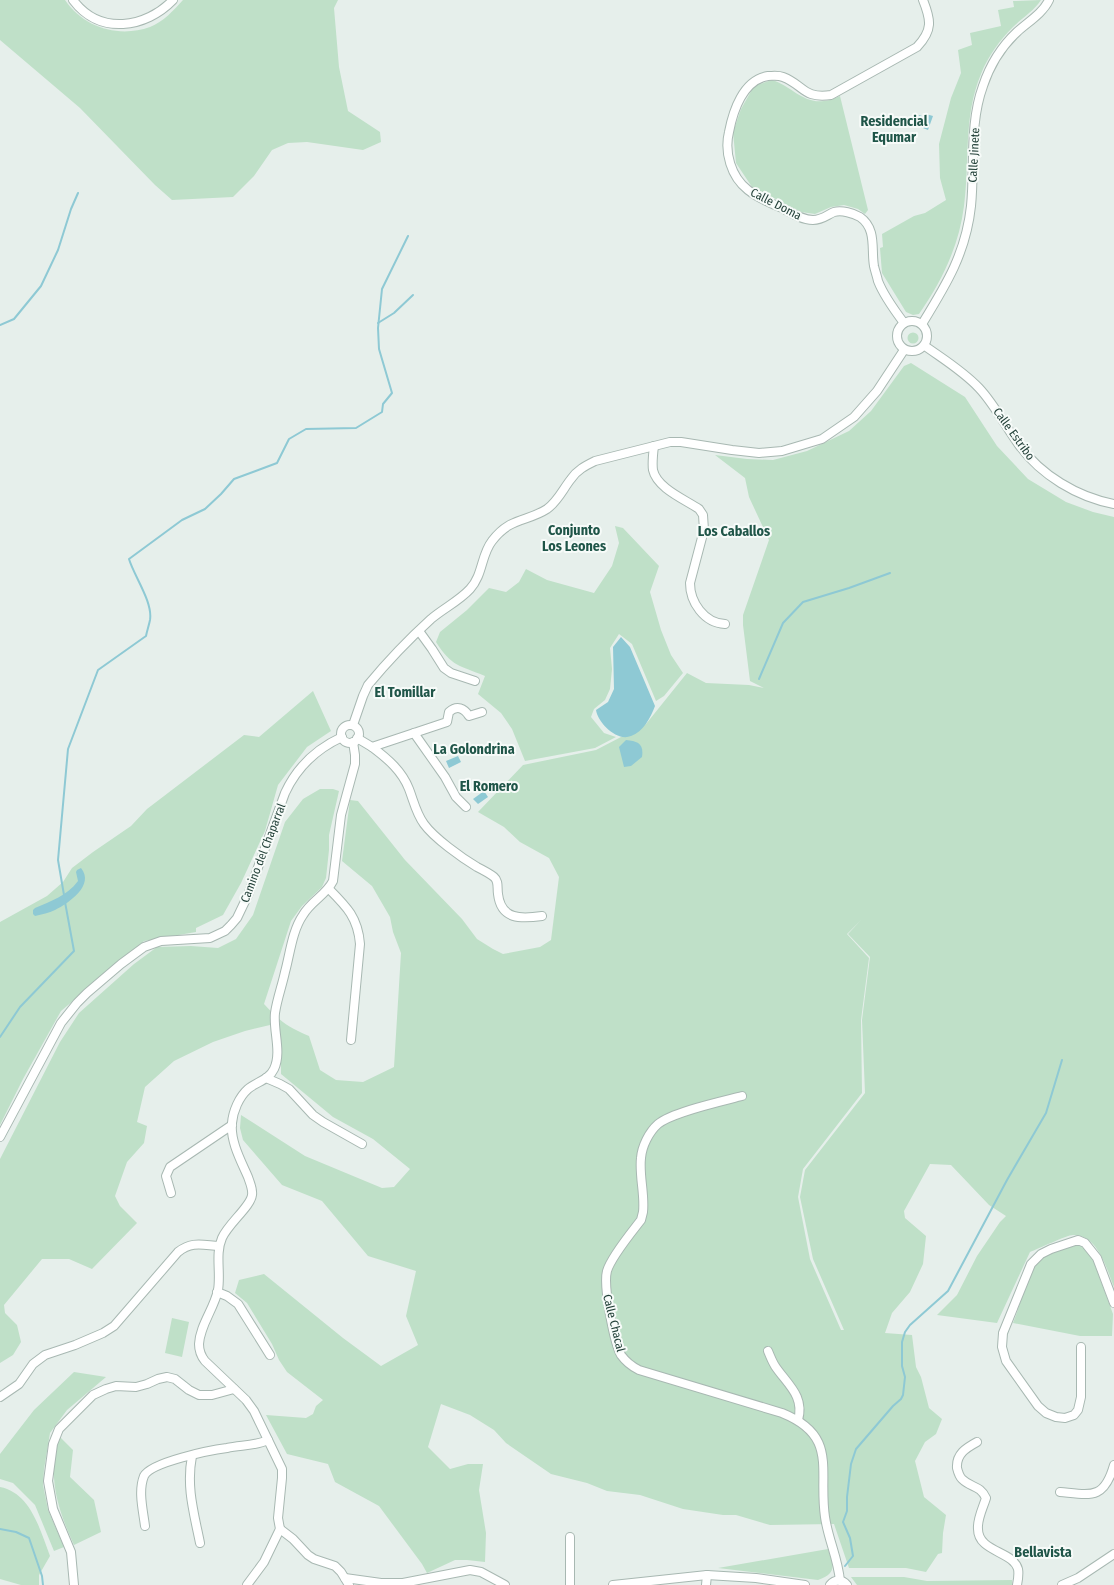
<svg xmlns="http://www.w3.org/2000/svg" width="1114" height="1585" viewBox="0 0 1114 1585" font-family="'Fira Sans Condensed',sans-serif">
<rect width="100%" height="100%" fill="#e6efeb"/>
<!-- green -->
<g fill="#bfe0c8" fill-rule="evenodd">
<path d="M0 0H65C84 28 119 38 150 27 163 22 174 10 183 0H338L334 8 339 67 348 111 380 132 381 142 363 150 307 142 288 143 272 150 254 176 233 197 172 200 155 185 80 108 0 40Z"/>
<path d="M1041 0C1034 11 1022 18 1013 27 1000 40 988 56 981 74 963 117 970 161 964 206 959 246 942 281 919 314L913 315 906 312 882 273 880 248 883 247 882 234 914 216 925 213 946 200 940 178 939 144 951 98 961 73 958 50 972 45 970 33 1001 26 998 10 1014 7 1013 1Z"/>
<path d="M772 80C790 85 803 104 824 101 829 101 835 98 840 96L868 210 865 214 858 209 844 205 831 207 815 214 801 212 752 187 736 163 733 132 741 109 754 86Z"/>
<circle cx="913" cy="338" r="5.5"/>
<path d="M911 363 965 397 997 446 1028 479 1066 502 1093 512 1114 517V1287C1107 1270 1098 1234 1073 1235 1067 1235 1038 1249 1030 1252L997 1323 937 1315 957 1295 977 1256 1000 1222 1006 1216 989 1205 951 1165 930 1164 904 1211 905 1218 926 1236 923 1264 910 1292 892 1313 885 1333 912 1335 916 1367 921 1377 929 1408 942 1419 936 1434 925 1442 915 1461 924 1497 946 1515 943 1533 942 1553 938 1554 926 1572 906 1568H849L834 1524 770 1525 736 1515H723L683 1509 640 1495 607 1491 587 1483 551 1474 506 1443 494 1430 470 1415 441 1404 428 1447 450 1469 468 1464H483L479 1490 486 1533 485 1562 467 1560H455L427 1573 422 1564 379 1506 335 1482 328 1464 287 1454 266 1415 306 1418 313 1414 316 1406 323 1400 287 1372 279 1360 272 1344 247 1303 235 1293 239 1280 264 1274 343 1338 381 1366 418 1345 406 1316 416 1271 368 1256 322 1201 282 1185 243 1140 240 1128 241 1115 305 1156 382 1188 394 1187 410 1169 373 1139 333 1117 281 1074V1035L270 1025 245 1031 213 1042 174 1061 145 1087 137 1122 147 1126 144 1143 127 1162 115 1196 120 1206 137 1223 92 1269 69 1259H42L4 1305 5 1313 17 1325 21 1342 13 1355 0 1363V1159L60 1042 79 1013 134 964 157 947 191 946 218 948 236 939 253 915 285 822 303 799 320 789H333L339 791 329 835V850L326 878 322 887 302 906 291 921 264 1004C281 1022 286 1026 309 1036L320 1070 336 1080 363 1082 394 1067 401 953 393 932 390 917 372 886 342 861 350 800 358 801 405 860 462 919 477 939 493 949 503 954 540 947 551 940 559 877 549 858 520 842 504 827 478 812 523 765 596 750 646 724 687 673 706 683 749 685 764 688 750 681 743 625V615L769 540 749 497 745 478 715 455 747 459 773 460 807 451 849 431 871 411 904 366ZM861 920 848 934 870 957 862 1020 865 1093 805 1170 800 1197 813 1259 844 1330H841L810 1259 798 1197 803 1169 862 1093 861 1020 869 958 847 934Z"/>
<path d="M615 526 623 528 659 566 650 592 661 630 671 655 683 673 664 696 656 701 632 644 619 634 610 648 612 669 610 689 605 700 594 709 591 717 604 733 616 737 595 748 525 761 512 729 501 713 478 694 485 676C459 665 452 667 436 642L440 632 467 610 489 588 506 592 519 582 526 569 547 580 594 593 612 566 619 543Z"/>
<polygon points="313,691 331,731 307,747 278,785 265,831 241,883 223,915 196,928 196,932 144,941 61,1011 23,1079 0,1125 0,922 47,896 63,882 72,868 93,852 131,826 147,809 244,735 259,737"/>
<path d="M1074 1246H1081L1088 1251 1093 1260 1113 1314 1112 1336H1080L1013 1323C1019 1309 1029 1271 1038 1262 1047 1252 1062 1249 1074 1246Z"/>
<polygon points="172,1318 189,1322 182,1357 165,1353"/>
<polygon points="74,1372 106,1377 67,1410 50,1433 44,1469 43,1485 48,1510 64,1547 54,1551 35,1505 13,1483 0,1479 0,1454 34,1410"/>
<path d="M60 1437 73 1450 70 1477 94 1500 101 1532 74 1545C58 1510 46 1475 60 1437Z"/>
<path d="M0 1487C31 1493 40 1530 50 1556L39 1575V1585H21L0 1579Z"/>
<path d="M828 1549C833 1565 838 1573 818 1580L718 1568Z"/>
<polygon points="851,1577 904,1577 927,1581 1012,1580 1012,1585 857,1585"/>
</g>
<!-- water -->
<g fill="#8ec9d4">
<polygon points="926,114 933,116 928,130 915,125 919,115 925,117"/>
<path d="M621 637 630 647 655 706C651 717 643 732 631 736 617 742 598 723 596 710L608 702 614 689 613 647Z"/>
<path d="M626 740C638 741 644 744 642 757L631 766 624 767 619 747Z"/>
<polygon points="458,756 461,762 449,768 446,761"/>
<polygon points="484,791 488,797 478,804 473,799"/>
<path d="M81 868C95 885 69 903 55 910 49 913 42 914 35 916L33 914V910L35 908C51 901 67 896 78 881L76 872 77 870Z"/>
</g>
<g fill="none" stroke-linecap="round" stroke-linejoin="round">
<!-- stream -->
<g stroke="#8ec9d4" stroke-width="2">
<polyline points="378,323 394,313 413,295"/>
<polyline points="0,325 14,319 41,286 58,250 71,209 78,193"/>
<polyline points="759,679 783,623 803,602 849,588 890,573"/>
<path d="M64 895 58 860 68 749 98 670 146 636C147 631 149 625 150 620 153 602 134 576 129 559L182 520 205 509 221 494 234 479 277 463 289 439 306 429 356 428 382 412 383 404 392 393 379 349 378 328 382 289 408 236"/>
<polyline points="0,1037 20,1007 74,951 65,902"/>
<polyline points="0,1529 16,1532 29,1538 42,1576 43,1585"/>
<polyline points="845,1566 853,1556 850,1538 843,1522 847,1511 847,1497 851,1464 856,1449 893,1406 901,1399 903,1395 905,1377 902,1366 902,1342 905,1332 910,1325 948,1291 1007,1180 1046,1113 1062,1060"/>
</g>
<!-- street casing -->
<g stroke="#a8b8b2" stroke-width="10">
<g id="street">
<path d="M73 0C100 36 146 28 173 0"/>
<circle cx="912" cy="336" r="15"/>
<path d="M904 323C895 311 883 294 878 281 877 276 875 271 874 266 871 249 877 229 860 217 853 213 842 210 834 212 827 215 822 220 813 220 802 220 791 213 782 208 770 203 758 198 748 190 731 177 724 152 729 132 733 111 743 80 768 76 773 76 778 75 783 77 804 85 803 99 831 95L917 47C933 30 931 20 923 0"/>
<path d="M922 324C946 285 966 253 971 206 975 167 969 124 983 86 990 65 1001 47 1017 32 1028 22 1043 13 1049 0"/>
<path d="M925 346C943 359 963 371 979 388 995 405 1005 426 1019 445 1041 475 1077 497 1114 504"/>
<path d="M654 446C653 454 652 463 653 470 657 488 684 499 699 509L703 515 704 530 690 583C690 602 704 623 725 624"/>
<polyline points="419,631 432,649 444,668 451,673 475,681"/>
<path d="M353 725 363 696 368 685C387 662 409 639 431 619 444 608 459 601 470 589 483 575 481 555 492 541 510 517 527 522 547 509 558 501 563 489 571 479 577 470 585 466 595 461L670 442H681L732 450 759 453 782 451 822 439 854 417 877 391 904 350"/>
<circle cx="350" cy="734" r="9"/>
<polyline points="414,733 445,777 456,797 466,807"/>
<path d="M357 738 372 747 447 722 449 712C457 705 464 708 469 716L482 712"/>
<path d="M372 747C388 759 402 771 409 789 414 802 416 813 424 824 434 838 462 858 477 867 483 870 489 873 494 877 499 881 497 888 498 894 501 920 521 919 542 916"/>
<path d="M329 889C347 907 358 918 360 944L351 1040"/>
<polyline points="266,1078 280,1084 289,1089 313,1115 323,1122 362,1144"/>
<path d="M742 1096C723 1101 672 1112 658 1124 649 1132 642 1146 641 1158 639 1176 645 1194 643 1212L641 1220C631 1233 611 1257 607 1271 603 1286 614 1342 621 1355 626 1362 631 1366 639 1370L782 1413C839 1436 818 1470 825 1517 828 1539 838 1558 840 1581"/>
<path d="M0 1137 61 1023 77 1003 87 993 121 964 144 947 161 941 210 938 225 931 231 925 237 918 248 895 285 793C297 767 316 749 342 737"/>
<polyline points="171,1193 166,1176 170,1167 232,1125"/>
<polyline points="217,1292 227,1296 238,1304 270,1355"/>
<polyline points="1081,1347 1081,1397 1078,1410 1074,1415 1065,1418 1056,1417 1046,1413 1038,1406 1006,1361 1002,1347 1003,1333 1031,1264 1041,1254 1051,1249 1078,1240 1085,1243 1097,1258 1114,1303"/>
<path d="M768 1351C770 1356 772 1361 775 1366 787 1384 805 1396 798 1420"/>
<path d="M0 1397 19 1384 33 1364 45 1355 75 1345 103 1333 114 1326 178 1252C192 1241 202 1245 219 1246"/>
<path d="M977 1442C966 1448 956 1454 957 1468 958 1472 959 1476 962 1479 971 1488 980 1485 986 1498 983 1508 977 1519 978 1529 978 1552 1013 1551 1018 1569 1019 1574 1018 1580 1017 1585"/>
<path d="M192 1456C186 1487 194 1513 200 1543"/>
<path d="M1060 1492C1091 1495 1104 1500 1114 1465"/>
<path d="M145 1526C143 1510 138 1491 144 1476 151 1462 211 1450 227 1448 241 1445 255 1446 268 1440"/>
<polyline points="280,1529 293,1539 308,1555 314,1559 335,1566 341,1572 349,1585"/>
<polyline points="345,1578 381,1583 403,1583 470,1570 481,1572 505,1585"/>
<polyline points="74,1585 71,1552 53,1509 48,1481 53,1444 59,1429 93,1395 106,1389 116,1386 136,1387 147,1384 158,1379 167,1377 175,1379 189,1390 199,1395 212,1395 234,1389"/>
<path d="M247 1585 264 1562 280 1529 278 1518 282 1478V1469L254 1411 246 1400 205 1361C201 1356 199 1351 199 1344 200 1325 214 1309 218 1290 221 1273 215 1254 222 1238 228 1224 251 1206 252 1195 253 1189 250 1183 248 1177 241 1161 230 1141 232 1123 233 1111 239 1097 248 1089 256 1082 269 1080 274 1069 282 1052 273 1031 275 1013 277 999 282 986 285 972 290 954 292 931 303 915 311 901 326 895 333 881L341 815 355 764V755L353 742"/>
<polyline points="570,1585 570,1537"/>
<polyline points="613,1585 707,1575 756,1578 805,1585"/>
<polyline points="706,1585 707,1575"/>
<path d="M830 1585C835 1579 842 1579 847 1585"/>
<polyline points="1062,1585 1078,1578 1114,1554"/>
</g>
</g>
<!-- street -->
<use href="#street" stroke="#fff" stroke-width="8"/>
</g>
<g text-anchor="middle" stroke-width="4" stroke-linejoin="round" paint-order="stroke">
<!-- street labels -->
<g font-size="12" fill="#24423a" stroke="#f7fbf9">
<text transform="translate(974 155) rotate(-87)" y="4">Calle Jinete</text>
<text transform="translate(776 204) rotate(27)" y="4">Calle Doma</text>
<text transform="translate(1014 434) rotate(54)" y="4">Calle Estribo</text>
<text transform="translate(263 853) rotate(-69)" y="4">Camino del Chaparral</text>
<text transform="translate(614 1323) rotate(76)" y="4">Calle Chacal</text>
</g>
<!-- neighbourhood labels -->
<g font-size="14" font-weight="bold" fill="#1f5548" stroke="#f7fbf9">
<text x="894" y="126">Residencial<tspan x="894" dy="16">Equmar</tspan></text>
<text x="574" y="535">Conjunto<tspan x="574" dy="16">Los Leones</tspan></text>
<text x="734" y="536">Los Caballos</text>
<text x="405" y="697">El Tomillar</text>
<text x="474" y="754">La Golondrina</text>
<text x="489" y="791">El Romero</text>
<text x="1043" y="1557">Bellavista</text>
</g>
</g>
</svg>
